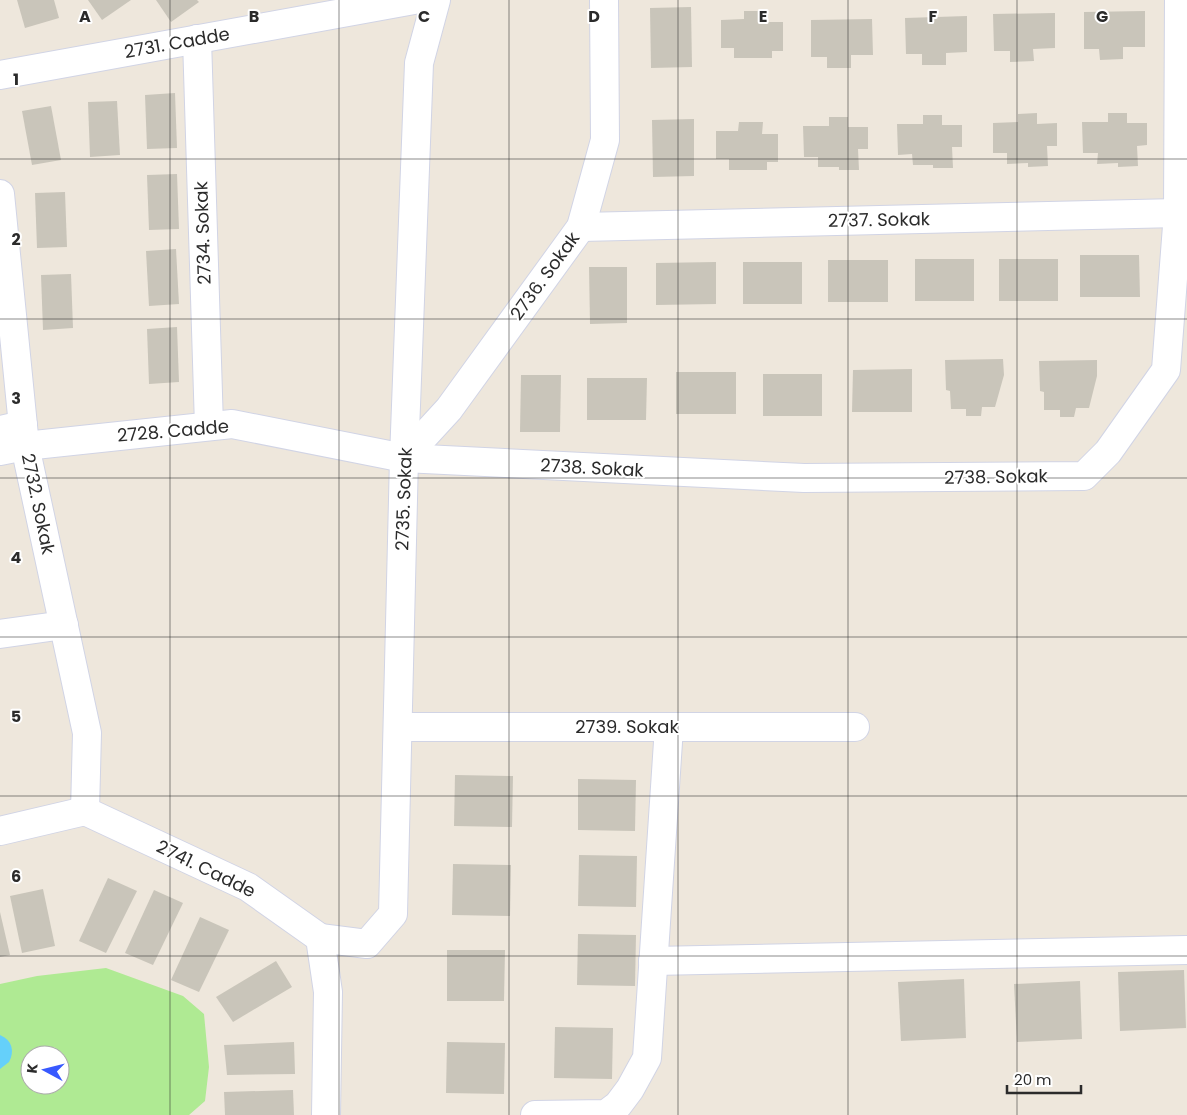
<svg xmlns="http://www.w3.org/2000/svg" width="1187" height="1115" viewBox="0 0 1187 1115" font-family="Poppins,sans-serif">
<rect width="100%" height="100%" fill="#eee7dc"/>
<!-- green -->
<path fill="#afea93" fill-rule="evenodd" d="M106 968 183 996 204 1014 209 1067 205 1101 189 1115H0V984L37 976ZM30 1055H60V1085H30Z"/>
<!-- water -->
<path fill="#65d0fa" d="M0 1035C12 1040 15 1051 9 1062L0 1069Z"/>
<!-- building -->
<g fill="#c9c5ba">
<polygon points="17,0 54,0 59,18 25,28"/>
<polygon points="88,0 131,0 102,20"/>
<polygon points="156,0 197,0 199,2 171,22"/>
<polygon points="691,7 692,67 651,68 650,8"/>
<polygon points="744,11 768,11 768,22 783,22 783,51 772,51 772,58 734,58 734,48 721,48 721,20 744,19"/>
<polygon points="1145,11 1145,47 1123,47 1123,59 1100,60 1099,49 1084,49 1084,12"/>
<polygon points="1055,13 1055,48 1033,49 1034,61 1010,62 1010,51 994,51 993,14"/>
<polygon points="967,16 967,52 946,53 946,65 922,65 922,54 906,54 905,18"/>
<polygon points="872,19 873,55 851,55 851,68 827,68 827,57 811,57 811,20"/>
<polygon points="175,93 177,148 147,149 145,95"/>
<polygon points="117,101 120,155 90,157 88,102"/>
<polygon points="51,106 61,160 32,165 22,111"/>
<polygon points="1037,113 1037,124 1057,123 1057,146 1047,146 1048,166 1028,167 1028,163 1007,164 1007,153 993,153 993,123 1018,122 1018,114"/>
<polygon points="1108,113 1127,113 1127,123 1147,123 1147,145 1137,146 1138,166 1118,167 1118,163 1097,164 1098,153 1083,153 1082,122 1108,122"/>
<polygon points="923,115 942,115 942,125 962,125 962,147 952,147 953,168 933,168 933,165 913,165 912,154 898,155 897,124 923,124"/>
<polygon points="829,117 848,117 848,127 868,127 868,149 858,149 859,170 839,170 839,167 818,167 818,157 804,157 803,126 829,126"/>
<polygon points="694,119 694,176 653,177 652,120"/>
<polygon points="739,122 763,122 762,134 778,134 778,162 767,162 767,170 729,170 729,159 716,159 716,131 738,131"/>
<polygon points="177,174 179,229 149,230 147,175"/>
<polygon points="65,192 67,247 37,248 35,193"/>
<polygon points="176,249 179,304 149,306 146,251"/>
<polygon points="1080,255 1139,255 1140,297 1080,297"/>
<rect x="915" y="259" width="59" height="42"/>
<rect x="999" y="259" width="59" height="42"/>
<rect x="828" y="260" width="60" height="42"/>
<polygon points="716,262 716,304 656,305 656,263"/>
<rect x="743" y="262" width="59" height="42"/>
<polygon points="589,267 627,267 627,323 590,324"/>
<polygon points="71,274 73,328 43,330 41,275"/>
<polygon points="177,327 179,382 149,384 147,329"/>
<polygon points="1003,359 1004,375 995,407 982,407 981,416 966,416 966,409 951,409 950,391 946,390 945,360"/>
<polygon points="1097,360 1097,376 1089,408 1076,408 1074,417 1060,417 1060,410 1044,410 1044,392 1040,391 1039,361"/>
<polygon points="912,369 912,412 852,412 853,370"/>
<rect x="676" y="372" width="60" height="42"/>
<rect x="763" y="374" width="59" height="42"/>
<polygon points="521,375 561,375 560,432 520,432"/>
<polygon points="587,378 647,378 646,420 587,420"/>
<polygon points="455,775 513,776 512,827 454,826"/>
<polygon points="578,779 636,780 635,831 578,830"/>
<polygon points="579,855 637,856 636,907 578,906"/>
<polygon points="453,864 511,865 510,916 452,915"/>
<polygon points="108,878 137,891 106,953 79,941"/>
<polygon points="43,889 55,946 22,953 10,896"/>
<polygon points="154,890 183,903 153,965 125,953"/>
<polygon points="0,912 10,955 0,957"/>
<polygon points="200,917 229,930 199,992 171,980"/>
<polygon points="578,934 636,935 635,986 577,985"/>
<polygon points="447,950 505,950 504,1001 447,1001"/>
<polygon points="276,961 292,987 233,1022 216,997"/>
<polygon points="1184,970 1186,1028 1120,1031 1118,972"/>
<polygon points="964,979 966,1038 901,1041 898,982"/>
<polygon points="1080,981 1082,1039 1017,1042 1014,984"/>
<polygon points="555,1027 613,1028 612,1079 554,1078"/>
<polygon points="294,1042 295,1074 227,1075 224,1045"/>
<polygon points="447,1042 505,1043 504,1094 446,1093"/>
<polygon points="293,1090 294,1115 225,1115 224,1092"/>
</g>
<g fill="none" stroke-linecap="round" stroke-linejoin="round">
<!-- street casing -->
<g stroke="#d1d4e5" stroke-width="30">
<g id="street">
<polyline points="197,39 209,426"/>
<polyline points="0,75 414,0"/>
<polyline points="0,194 25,446 87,733 85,811"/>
<polyline points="581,227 1178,213"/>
<polyline points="0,430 23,425"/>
<polyline points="0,451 25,446 232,424 404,458 804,478 1084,476 1108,452 1166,370 1178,213 1179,0"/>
<polyline points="404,458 449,409 581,227 605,140 604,0"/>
<polyline points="0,634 64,625"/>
<polyline points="398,727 855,727"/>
<polyline points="0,831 85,811 248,887 320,938 328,992 326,1115"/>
<polyline points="320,938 367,944 393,914 404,458 419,63 436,0"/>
<polyline points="653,961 1187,950"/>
<polyline points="535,1115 606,1114 618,1105 630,1089 647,1058 669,727"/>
</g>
</g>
<!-- street -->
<use href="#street" stroke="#fff" stroke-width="28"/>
</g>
<!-- grid -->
<path fill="none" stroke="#2b2b2b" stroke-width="1" stroke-opacity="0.55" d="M170 0V1115M339 0V1115M509 0V1115M678 0V1115M848 0V1115M1017 0V1115M0 159H1187M0 319H1187M0 478H1187M0 637H1187M0 796H1187M0 956H1187"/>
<g text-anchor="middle" stroke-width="4" stroke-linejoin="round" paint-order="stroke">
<!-- street labels -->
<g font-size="18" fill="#2b2b2b" stroke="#fff">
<text transform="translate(177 43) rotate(-10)" y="6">2731. Cadde</text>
<text transform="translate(879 220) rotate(-1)" y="6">2737. Sokak</text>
<text transform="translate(203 233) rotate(-92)" y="6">2734. Sokak</text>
<text transform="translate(545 276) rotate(-54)" y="6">2736. Sokak</text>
<text transform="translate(173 431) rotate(-5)" y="6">2728. Cadde</text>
<text transform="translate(592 468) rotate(3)" y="6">2738. Sokak</text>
<text transform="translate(996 477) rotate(-1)" y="6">2738. Sokak</text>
<text transform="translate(404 499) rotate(-88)" y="6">2735. Sokak</text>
<text transform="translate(38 504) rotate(78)" y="6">2732. Sokak</text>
<text x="627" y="733">2739. Sokak</text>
<text transform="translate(206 869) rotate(26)" y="6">2741. Cadde</text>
</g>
</g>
<g font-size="16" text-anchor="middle" font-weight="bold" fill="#2b2b2b" stroke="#fff" stroke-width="4" stroke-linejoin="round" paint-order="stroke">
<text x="85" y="22">A</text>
<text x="254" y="22">B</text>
<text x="424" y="22">C</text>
<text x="594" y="22">D</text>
<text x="763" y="22">E</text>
<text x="933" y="22">F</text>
<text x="1102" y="22">G</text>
<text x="16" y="85">1</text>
<text x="16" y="245">2</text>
<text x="16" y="404">3</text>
<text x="16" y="563">4</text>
<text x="16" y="722">5</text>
<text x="16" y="882">6</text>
</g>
<!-- north arrow -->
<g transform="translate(45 1070) rotate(277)"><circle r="24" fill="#ffffff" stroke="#aaaaaa"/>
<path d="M0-4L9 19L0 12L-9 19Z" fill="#3859ff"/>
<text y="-8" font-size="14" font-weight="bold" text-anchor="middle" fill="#2b2b2b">K</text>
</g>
<!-- scale -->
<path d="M1007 1085v8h74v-8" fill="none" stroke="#2b2b2b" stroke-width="2.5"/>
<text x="1014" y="1085" font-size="15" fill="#2b2b2b" stroke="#ffffff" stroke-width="4" paint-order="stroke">20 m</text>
</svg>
